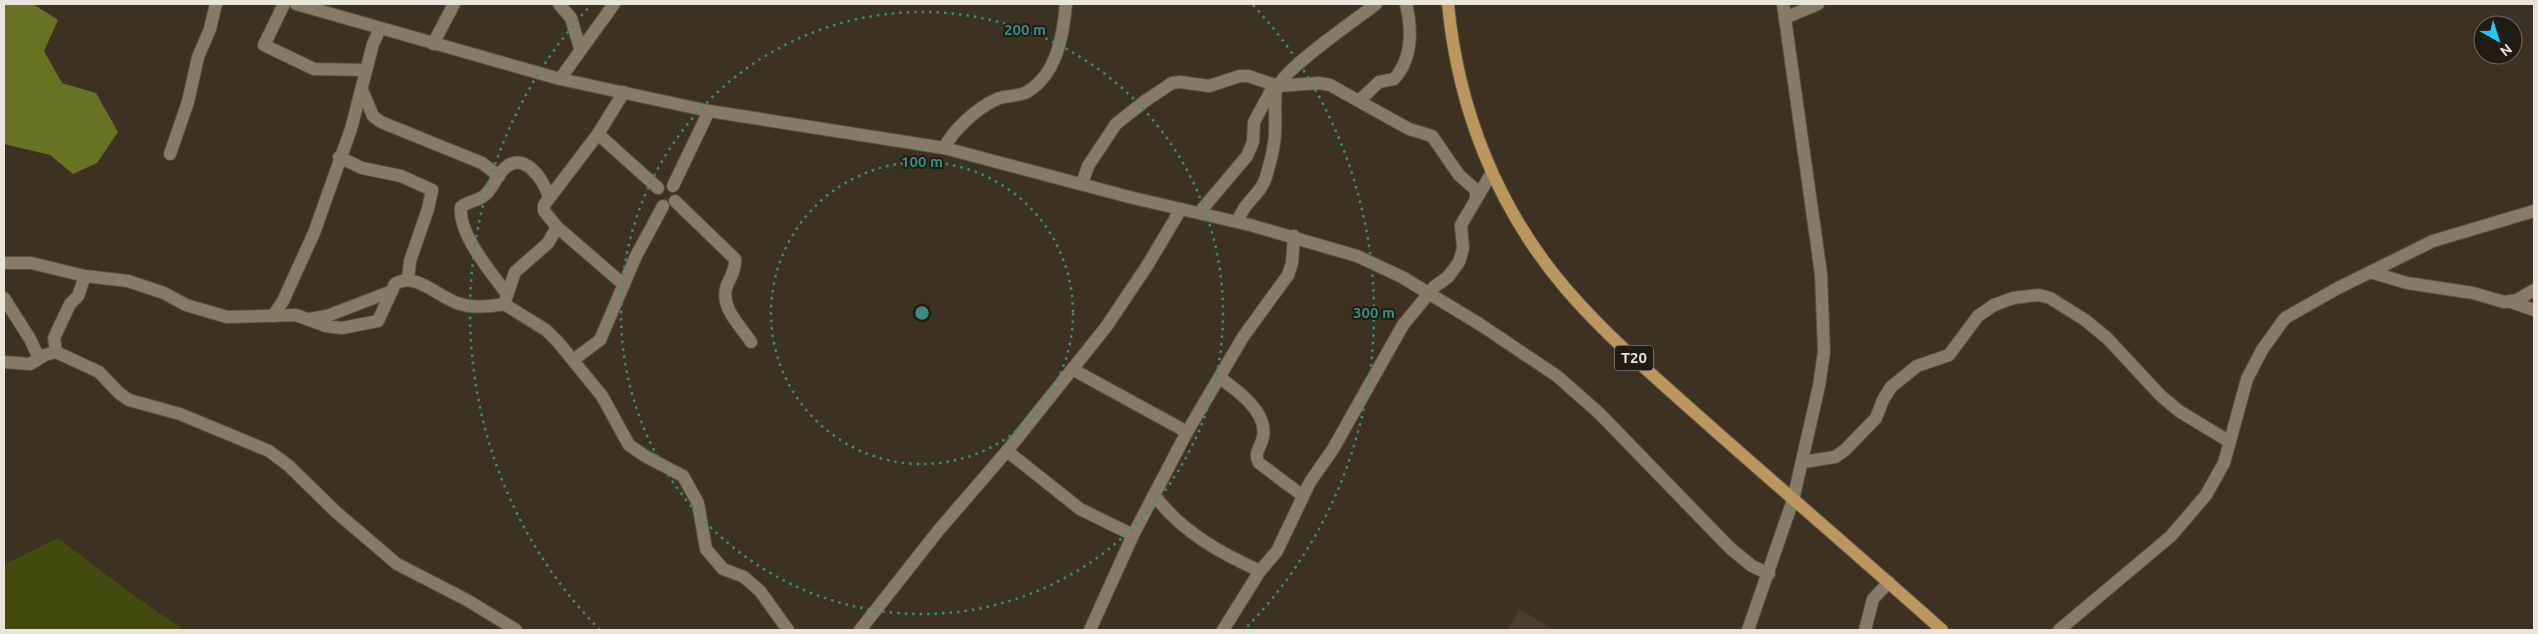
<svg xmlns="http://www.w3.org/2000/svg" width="2538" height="634" viewBox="0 0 2538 634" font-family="Ubuntu,sans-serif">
<rect width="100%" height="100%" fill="#3d3221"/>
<!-- education -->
<polygon fill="#4a3c2e" points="1520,609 1554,630 1507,630"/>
<!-- green -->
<polygon fill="#424a0f" points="58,538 126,590 184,630 4,630 4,565"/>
<!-- forest -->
<polygon fill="#677223" points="4,4 33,4 58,20 44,51 62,83 96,93 118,132 97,163 73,174 50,155 4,144"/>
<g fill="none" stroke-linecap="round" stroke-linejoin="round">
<!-- minor casing -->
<g stroke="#584f3f" stroke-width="14">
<g id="minor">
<polyline points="284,4 264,45 314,69 366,70"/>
<polyline points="296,4 560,79 709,111 944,148 1133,198 1250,225 1357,256 1402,277 1481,325 1557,376 1599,413 1730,548 1752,566 1769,574"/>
<polyline points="559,4 571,18 580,48"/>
<polyline points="1785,18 1818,4"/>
<polyline points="433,44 454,4"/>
<polyline points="560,79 614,4"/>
<polyline points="362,90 373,116 381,122 482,163 499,176"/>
<path d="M1359 101 1379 82 1394 79C1413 58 1412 29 1406 4"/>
<polyline points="598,134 658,188"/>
<path d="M944 148C954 129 977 108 997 99 1006 95 1018 97 1027 92 1057 74 1063 36 1066 4"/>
<polyline points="170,154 188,102 198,57 210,29 216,4"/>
<polyline points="339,157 362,168 401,176 432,190 428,209 410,261 408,280"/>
<polyline points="1082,184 1088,166 1116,124 1145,101 1172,83 1180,82 1209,86 1240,76 1248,76 1278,86 1319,83 1330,85 1409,129 1432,136 1459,175 1476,190 1476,198"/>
<polyline points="673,186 709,111"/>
<path d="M675 201 735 259C736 268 731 277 727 285 719 307 740 325 751 342"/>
<polyline points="1199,213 1247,156 1253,142 1254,122 1274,85"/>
<path d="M1238 222C1242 203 1261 195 1266 177 1270 163 1275 147 1275 132 1276 119 1274 104 1276 90 1280 71 1357 19 1376 4"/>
<polyline points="557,227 623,284"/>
<path d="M4 263H31L85 276 128 281 164 293 186 305 227 317 296 315 326 326 342 328 378 321 395 284C414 271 439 297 457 303 471 308 489 307 504 304L515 272 548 243 557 227 544 211V205L598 134 624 92"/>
<polyline points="2370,272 2407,283 2473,293 2504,302 2517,300 2534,290"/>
<path d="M507 294C492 273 458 235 461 207 469 201 478 201 485 195 493 188 496 177 503 170 523 148 544 180 549 197"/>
<polyline points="4,298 30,339 39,358"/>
<polyline points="2511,302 2534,310"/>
<polyline points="504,304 546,330 558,342 602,396 629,445 645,456 683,476 698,503 706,549 723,569 744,577 760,591 788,630"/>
<polyline points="273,316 283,301 314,233 351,129 373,44 380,29"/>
<polyline points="309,319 327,316 392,291"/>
<polyline points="56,352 54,338 70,304 78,296 85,276"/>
<polyline points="573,360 600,340 636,256 663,206"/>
<polyline points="4,362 30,364 45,355 56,352 99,372 119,393 129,400 180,414 269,451 289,466 336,512 397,564 467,600 516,630"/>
<polyline points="1072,369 1187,432"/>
<path d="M1220 378C1237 390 1268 412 1263 437 1261 447 1253 453 1259 463L1303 496"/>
<polyline points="1007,451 1080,509 1133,535"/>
<polyline points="1803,462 1835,457 1845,450 1876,418 1883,400 1891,387 1917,366 1949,355 1978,316 1994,305 2013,298 2039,295 2050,298 2085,320 2107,338 2161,396 2179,411 2230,442"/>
<path d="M1154 495C1181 531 1220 553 1260 571"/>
<polyline points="860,630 938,531 1007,451 1106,327 1147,266 1181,209"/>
<polyline points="1090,630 1133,535 1187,432 1243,337 1288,275 1292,263 1294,236"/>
<polyline points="1223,630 1260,571 1277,551 1310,482 1333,449 1403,325 1434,287 1448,277 1459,262 1463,249 1461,225 1491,174"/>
<polyline points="1748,630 1793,500 1819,386 1824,352 1821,274 1783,4"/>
<polyline points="1865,630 1873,599 1889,582"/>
<polyline points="2059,630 2171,536 2206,495 2224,463 2247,379 2262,350 2285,318 2338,288 2433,241 2534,211"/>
</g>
</g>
<!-- major casing -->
<g stroke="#584f3f" stroke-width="14">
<path id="major" d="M1448 4C1458 109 1497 208 1566 289 1610 340 1663 384 1712 428 1789 496 1866 562 1942 630"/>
</g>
<!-- minor -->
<use href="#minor" stroke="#877b67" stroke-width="12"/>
<!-- major -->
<use href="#major" stroke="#bb975e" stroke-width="12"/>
</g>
<!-- distance rings -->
<g fill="none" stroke="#3b8c83" stroke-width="2.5" stroke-dasharray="2.5 5">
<circle cx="922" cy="313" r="151"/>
<circle cx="922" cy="313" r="301"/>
<path d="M600 630A452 452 0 0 1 591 5M1253 5A452 452 0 0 1 1244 630"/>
</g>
<g text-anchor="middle" stroke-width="4" stroke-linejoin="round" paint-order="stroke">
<!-- shield labels -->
<rect fill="#201b13" stroke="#aea89e" stroke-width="1" x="1615" y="345.5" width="38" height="25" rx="4"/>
<g font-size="15" font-weight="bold" fill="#ebe4d9">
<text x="1634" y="363">T20</text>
</g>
</g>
<circle cx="922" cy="313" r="8" fill="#3b8c83" stroke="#201b13" stroke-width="2.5"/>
<g font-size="15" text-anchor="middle" font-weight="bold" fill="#3b8c83" stroke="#201b13" stroke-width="4" stroke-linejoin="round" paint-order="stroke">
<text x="1025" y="35">200 m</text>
<text x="922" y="167">100 m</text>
<text x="1374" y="318">300 m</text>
</g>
<!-- border -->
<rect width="2538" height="634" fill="none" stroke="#ebe4d9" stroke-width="10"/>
<!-- north arrow -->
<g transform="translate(2498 40) rotate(141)"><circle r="24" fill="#201b13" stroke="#716b62"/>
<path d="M0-4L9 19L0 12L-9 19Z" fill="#1dc9fc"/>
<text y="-8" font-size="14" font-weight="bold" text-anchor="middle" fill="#ebe4d9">N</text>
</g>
</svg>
